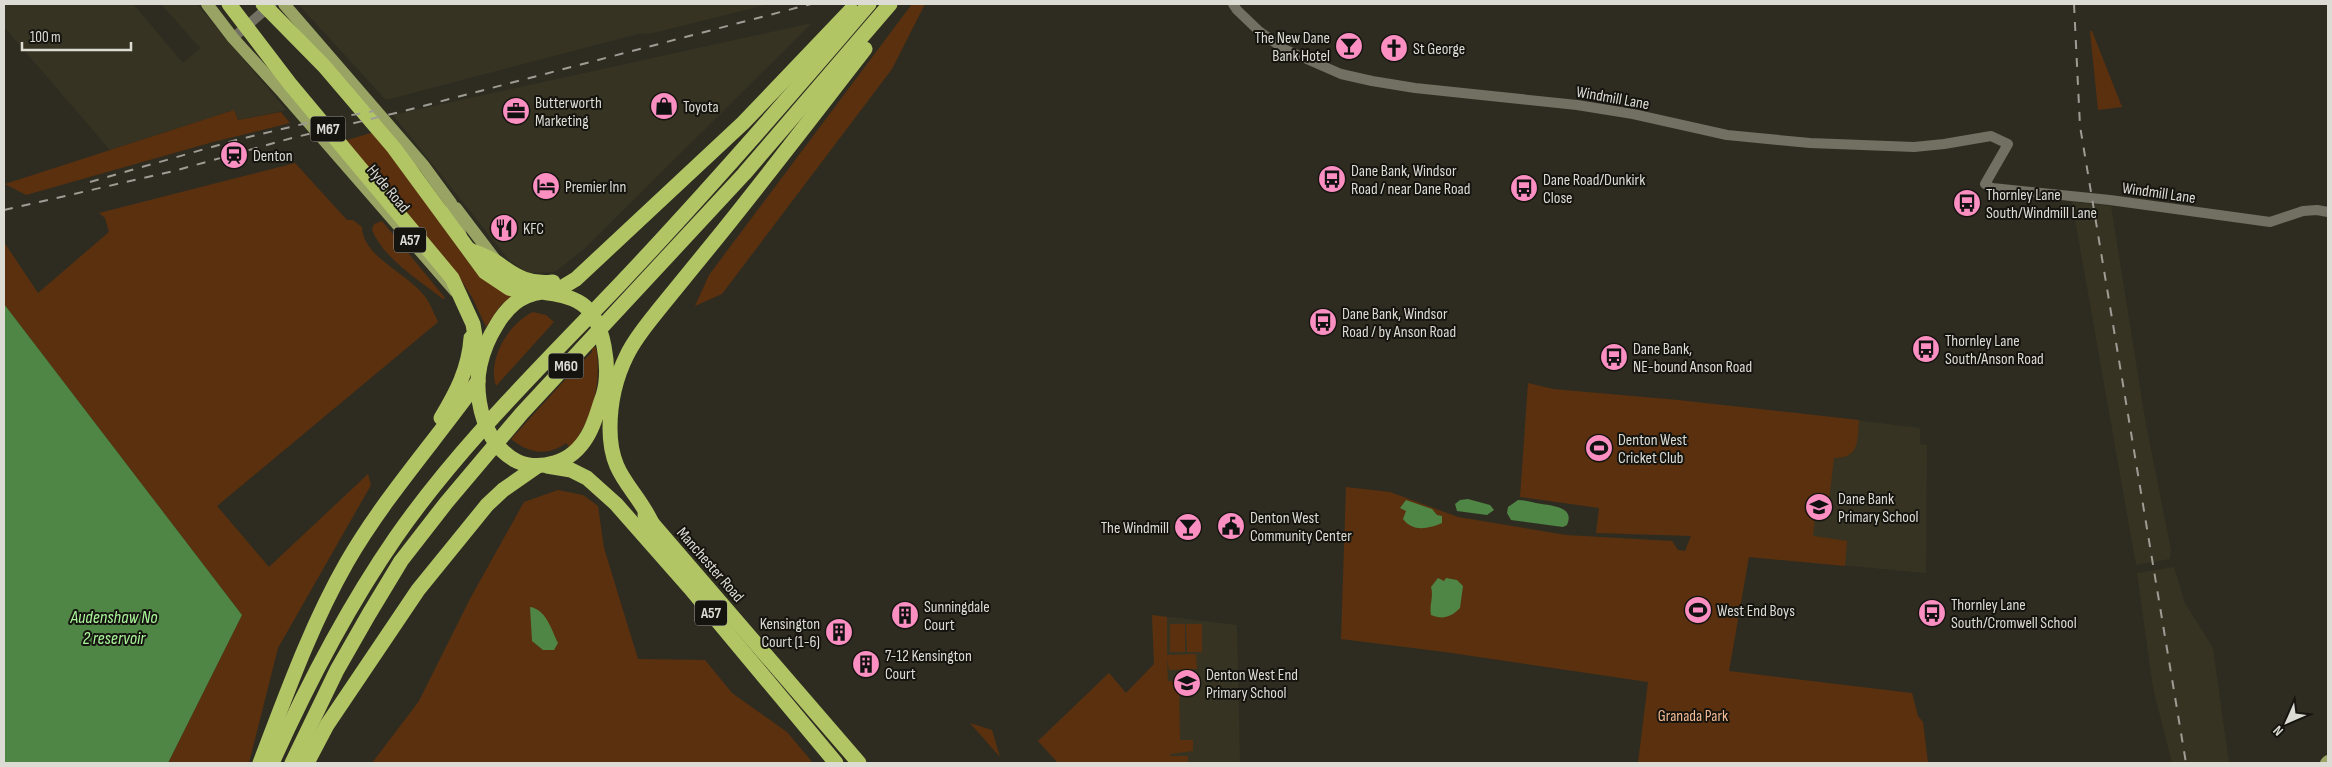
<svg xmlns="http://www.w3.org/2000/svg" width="2332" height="767" viewBox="0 0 2332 767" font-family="'Sofia Sans Condensed',sans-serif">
<rect width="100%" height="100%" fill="#2e2c21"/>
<!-- built -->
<g fill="#363322">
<polygon points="4,4 135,4 134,5 183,63 200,48 161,4 197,4 286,110 238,120 234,110 110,150 4,27"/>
<polygon points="298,4 769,4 653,33 638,34 386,100"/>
<polygon points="812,23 584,249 555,272 528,273 510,261 393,115"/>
<polygon points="2072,202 2111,206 2145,419 2171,550 2170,559 2136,565"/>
<polygon points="1791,412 1920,428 1920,444 1927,445 1926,573 1710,553"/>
<polygon points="2174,567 2185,603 2213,648 2229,763 2172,763 2153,688 2137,573"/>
<polygon points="1152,615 1237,625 1240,763 1058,763 1038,741 1109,673 1126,693 1154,664"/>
</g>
<!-- green -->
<g fill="#5b300e">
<polygon points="912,4 925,4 892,69 722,294 695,306 709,275"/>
<polygon points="2090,31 2092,31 2122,107 2098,110"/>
<polygon points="234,110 238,120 281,112 290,123 213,142 26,195 5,184"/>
<polygon points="374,132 475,271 481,278 515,294 500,306 486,327 472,297 461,280 344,141"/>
<path d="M295 163 347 220H353L362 227C362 257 411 275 426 298 431 305 434 314 438 322L217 506 269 567 368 474 371 485 278 648 249 763H168L242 615 4 304V242L38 293 109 232 105 218 99 213Z"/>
<path d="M382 221 445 298 443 299C419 280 384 259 372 230L374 224Z"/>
<path d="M533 312 546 315 554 322 496 386C487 359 508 324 533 312Z"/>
<path d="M596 347C602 383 593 419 570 448L566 443C547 457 528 453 511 439L574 370 592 352V348Z"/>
<path d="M1528 383 1553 389 1678 400 1859 420C1857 441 1860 458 1834 458L1829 500 1817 499 1813 536 1847 541 1845 566 1749 557 1729 671 1912 693 1918 716 1923 722 1928 763H1638L1648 682 1445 652 1341 639 1346 487 1390 492 1458 517 1566 535 1672 541 1678 550 1685 551 1691 536 1596 533 1599 508 1520 497Z"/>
<polygon points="558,490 583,495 598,506 604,548 638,659 705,660 732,693 787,732 813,763 372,763 419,701 471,597 524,502"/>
<polygon points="1152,615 1167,617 1167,655 1196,654 1197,669 1169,670 1167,658 1168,681 1179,681 1180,740 1193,740 1193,751 1170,754 1170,756 1188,756 1188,763 1058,763 1038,741 1109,673 1126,693 1154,664"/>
<rect x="1170" y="624" width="15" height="28"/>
<polygon points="1186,624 1202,624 1202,652 1187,652"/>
<polygon points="970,723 992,730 1000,757"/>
</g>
<!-- water -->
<g fill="#4f8545">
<polygon points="4,304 242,615 168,763 4,763"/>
<polygon points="1468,499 1490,505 1494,510 1487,515 1457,511 1455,504 1460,500"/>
<path d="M1406 500 1432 509 1437 515 1442 516V523C1426 530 1412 531 1403 519L1406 511 1400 508Z"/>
<path d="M1518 500C1526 500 1533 503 1542 504 1553 506 1575 507 1567 525L1563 527 1511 520 1507 513 1508 507Z"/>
<path d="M1438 578 1444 581 1446 578 1457 580 1463 586 1460 608C1451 617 1443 620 1431 615 1429 604 1434 597 1431 587Z"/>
<path d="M530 607C546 609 552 631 558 643L554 650H543L532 641Z"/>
</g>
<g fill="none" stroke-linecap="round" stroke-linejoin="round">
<!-- minor -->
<g stroke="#726f63" stroke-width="10">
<polyline points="1233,4 1237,10 1259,31 1284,49 1341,74 1372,81 1415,88 1577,105 1633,114 1727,135 1810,143 1914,147 1944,144 1991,136 2008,144 1985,184 1992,188 2110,200 2270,222 2303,211 2317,210 2328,212"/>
<polyline points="233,38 272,4"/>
</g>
<!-- major -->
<g stroke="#98a364" stroke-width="12">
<polyline points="207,4 233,38 283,93 455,291"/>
<polyline points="284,4 424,166 451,203 461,236"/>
<polyline points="456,208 497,262"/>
<polyline points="2326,763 2328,761"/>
</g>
<!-- highway -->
<g stroke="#b1c565" stroke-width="15">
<polyline points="229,4 290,84 452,278 473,324 479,360"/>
<polyline points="263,4 324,66 394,148 485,272 509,288 528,294"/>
<path d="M470 250C479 254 491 258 499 264 516 277 531 285 553 282"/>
<polyline points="546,291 561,288 576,279 743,123 851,10"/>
<path d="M542 292C556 294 570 296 582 304 605 320 611 371 603 396 598 409 595 423 588 435 580 449 569 459 554 463 497 480 470 410 480 365 483 352 489 337 496 326 507 307 520 295 542 292Z"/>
<path d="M441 418C456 393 469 369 471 338"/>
<polyline points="547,466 571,470 587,478 616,504 690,588 836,763"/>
<polyline points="645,515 859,763"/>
<path d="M652 523C634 485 610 477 610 428 610 403 616 377 627 355 635 338 648 323 660 308 679 285 698 261 717 238 767 176 816 112 865 49"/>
<path d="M260 763C286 695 311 625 347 562 384 498 435 441 478 381"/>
<path d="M272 763C307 685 347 608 396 537 460 445 542 366 619 285 705 194 788 99 869 4"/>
<polyline points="292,763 337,670 369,614 401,561 446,503 522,413 744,174 890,4"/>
<polyline points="307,763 327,725 418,590 487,505 503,490 536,467"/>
</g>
<!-- rail -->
<g stroke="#9e9c94" stroke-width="2" stroke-dasharray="9 9" stroke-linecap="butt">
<polyline points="2074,4 2080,126 2186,763"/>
<polyline points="90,182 236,140 303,124 374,111"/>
<polyline points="4,210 174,171 292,138 404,111 811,4"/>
</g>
</g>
<!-- icons -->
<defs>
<g id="bar-disc" transform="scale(1.4375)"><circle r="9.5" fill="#fc8fc2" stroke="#15140f"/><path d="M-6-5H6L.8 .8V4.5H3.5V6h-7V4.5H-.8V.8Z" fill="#111"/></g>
<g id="church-disc" transform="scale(1.4375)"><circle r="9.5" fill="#fc8fc2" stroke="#15140f"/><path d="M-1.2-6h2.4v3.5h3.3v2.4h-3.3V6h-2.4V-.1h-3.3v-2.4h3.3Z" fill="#111"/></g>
<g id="shop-disc" transform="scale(1.4375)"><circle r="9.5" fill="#fc8fc2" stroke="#15140f"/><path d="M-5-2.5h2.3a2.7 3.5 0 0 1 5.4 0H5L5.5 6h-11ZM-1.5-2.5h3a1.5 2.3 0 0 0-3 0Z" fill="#111"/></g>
<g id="office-disc" transform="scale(1.4375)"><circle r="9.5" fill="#fc8fc2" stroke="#15140f"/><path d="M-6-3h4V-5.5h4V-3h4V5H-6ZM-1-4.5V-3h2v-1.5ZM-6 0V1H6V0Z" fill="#111"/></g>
<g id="station-disc" transform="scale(1.4375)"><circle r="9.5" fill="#fc8fc2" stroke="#15140f"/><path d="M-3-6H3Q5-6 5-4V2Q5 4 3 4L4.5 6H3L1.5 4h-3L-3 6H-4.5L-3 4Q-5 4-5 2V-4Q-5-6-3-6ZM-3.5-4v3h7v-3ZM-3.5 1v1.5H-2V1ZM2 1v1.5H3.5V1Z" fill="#111"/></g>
<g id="bus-disc" transform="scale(1.4375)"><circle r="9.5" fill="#fc8fc2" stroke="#15140f"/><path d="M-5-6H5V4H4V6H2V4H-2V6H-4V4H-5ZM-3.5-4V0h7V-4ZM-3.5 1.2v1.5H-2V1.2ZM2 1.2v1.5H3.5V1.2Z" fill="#111"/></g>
<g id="hotel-disc" transform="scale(1.4375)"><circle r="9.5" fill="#fc8fc2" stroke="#15140f"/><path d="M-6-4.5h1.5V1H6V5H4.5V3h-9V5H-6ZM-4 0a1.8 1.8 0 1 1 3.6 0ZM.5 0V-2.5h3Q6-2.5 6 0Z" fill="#111"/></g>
<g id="restaurant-disc" transform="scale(1.4375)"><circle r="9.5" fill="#fc8fc2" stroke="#15140f"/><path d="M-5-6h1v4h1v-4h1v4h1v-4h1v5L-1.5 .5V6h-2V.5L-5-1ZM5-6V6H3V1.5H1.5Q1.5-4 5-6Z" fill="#111"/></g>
<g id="stadium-disc" transform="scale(1.4375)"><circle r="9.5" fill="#fc8fc2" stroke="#15140f"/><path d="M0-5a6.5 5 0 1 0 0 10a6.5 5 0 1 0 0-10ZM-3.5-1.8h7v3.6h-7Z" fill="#111"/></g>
<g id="school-disc" transform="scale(1.4375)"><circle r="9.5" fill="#fc8fc2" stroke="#15140f"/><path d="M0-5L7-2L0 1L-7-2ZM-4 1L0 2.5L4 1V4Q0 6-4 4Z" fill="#111"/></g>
<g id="civic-disc" transform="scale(1.4375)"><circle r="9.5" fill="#fc8fc2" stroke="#15140f"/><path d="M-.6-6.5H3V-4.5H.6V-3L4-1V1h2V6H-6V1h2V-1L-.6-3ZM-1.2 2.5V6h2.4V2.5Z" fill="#111"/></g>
<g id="building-disc" transform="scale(1.4375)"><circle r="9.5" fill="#fc8fc2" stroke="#15140f"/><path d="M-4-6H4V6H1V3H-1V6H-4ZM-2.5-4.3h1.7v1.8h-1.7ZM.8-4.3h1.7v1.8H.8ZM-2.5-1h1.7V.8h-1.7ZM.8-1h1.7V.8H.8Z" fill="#111"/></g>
</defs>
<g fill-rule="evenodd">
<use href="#bar-disc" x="1349" y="46"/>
<use href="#church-disc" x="1394" y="48"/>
<use href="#shop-disc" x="664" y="106"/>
<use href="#office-disc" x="516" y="111"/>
<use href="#station-disc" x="234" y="155"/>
<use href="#bus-disc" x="1332" y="179"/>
<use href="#hotel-disc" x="546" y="186"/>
<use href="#bus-disc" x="1524" y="188"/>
<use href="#bus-disc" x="1967" y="203"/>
<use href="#restaurant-disc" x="504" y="228"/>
<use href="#bus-disc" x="1323" y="322"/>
<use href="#bus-disc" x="1926" y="349"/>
<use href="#bus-disc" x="1614" y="357"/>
<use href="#stadium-disc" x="1599" y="448"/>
<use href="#school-disc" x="1819" y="507"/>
<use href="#civic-disc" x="1231" y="526"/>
<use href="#bar-disc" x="1188" y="527"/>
<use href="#stadium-disc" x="1698" y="610"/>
<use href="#bus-disc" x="1932" y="613"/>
<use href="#building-disc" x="905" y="615"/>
<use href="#building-disc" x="839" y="632"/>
<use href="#building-disc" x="866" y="664"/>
<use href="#school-disc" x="1187" y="683"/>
</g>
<g text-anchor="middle" stroke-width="4" stroke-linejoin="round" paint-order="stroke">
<!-- shield labels -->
<g fill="#15140f" stroke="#a09f99" stroke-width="1">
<rect x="310.5" y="116.5" width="35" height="25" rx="4"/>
<rect x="394" y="227.5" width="32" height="25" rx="4"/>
<rect x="548.5" y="353.5" width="35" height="25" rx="4"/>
<rect x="695" y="600.5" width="32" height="25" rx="4"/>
</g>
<g font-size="15" font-weight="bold" fill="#dcdbd4">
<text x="328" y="134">M67</text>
<text x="410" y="245">A57</text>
<text x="566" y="371">M60</text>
<text x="711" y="618">A57</text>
</g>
<!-- poi labels -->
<g font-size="16" fill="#dcdbd4" stroke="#15140f" text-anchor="start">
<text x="1330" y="43" text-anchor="end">The New Dane<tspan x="1330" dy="18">Bank Hotel</tspan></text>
<text x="1413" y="54">St George</text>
<text x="535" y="108">Butterworth<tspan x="535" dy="18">Marketing</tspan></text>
<text x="683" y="112">Toyota</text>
<text x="253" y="161">Denton</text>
<text x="1351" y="176">Dane Bank, Windsor<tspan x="1351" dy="18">Road / near Dane Road</tspan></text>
<text x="1543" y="185">Dane Road/Dunkirk<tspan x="1543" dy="18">Close</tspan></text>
<text x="565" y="192">Premier Inn</text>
<text x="1986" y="200">Thornley Lane<tspan x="1986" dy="18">South/Windmill Lane</tspan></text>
<text x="523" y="234">KFC</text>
<text x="1342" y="319">Dane Bank, Windsor<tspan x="1342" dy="18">Road / by Anson Road</tspan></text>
<text x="1945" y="346">Thornley Lane<tspan x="1945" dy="18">South/Anson Road</tspan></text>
<text x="1633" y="354">Dane Bank,<tspan x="1633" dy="18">NE-bound Anson Road</tspan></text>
<text x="1618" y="445">Denton West<tspan x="1618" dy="18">Cricket Club</tspan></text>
<text x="1838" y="504">Dane Bank<tspan x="1838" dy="18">Primary School</tspan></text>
<text x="1250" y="523">Denton West<tspan x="1250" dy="18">Community Center</tspan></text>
<text x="1169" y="533" text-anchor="end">The Windmill</text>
<text x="1951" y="610">Thornley Lane<tspan x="1951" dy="18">South/Cromwell School</tspan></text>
<text x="924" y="612">Sunningdale<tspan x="924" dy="18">Court</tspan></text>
<text x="1717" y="616">West End Boys</text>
<text x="820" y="629" text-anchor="end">Kensington<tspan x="820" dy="18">Court (1-6)</tspan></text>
<text x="885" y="661">7-12 Kensington<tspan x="885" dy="18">Court</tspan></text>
<text x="1206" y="680">Denton West End<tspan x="1206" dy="18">Primary School</tspan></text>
</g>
<!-- street labels -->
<g font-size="16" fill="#dcdbd4" stroke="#15140f">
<text transform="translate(1613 97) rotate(10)" y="6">Windmill Lane</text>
<text transform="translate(389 188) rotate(50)" y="6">Hyde Road</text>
<text transform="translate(2159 192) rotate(8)" y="6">Windmill Lane</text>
<text transform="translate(711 564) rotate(49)" y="6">Manchester Road</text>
</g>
<!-- park labels -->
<g font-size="16" fill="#f4ba93" stroke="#15140f">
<text x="1693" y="721">Granada Park</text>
</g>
<!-- water labels -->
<g font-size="18" font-style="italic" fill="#aaf69b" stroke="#15140f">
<text x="114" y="623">Audenshaw No<tspan x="114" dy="21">2 reservoir</tspan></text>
</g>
</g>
<!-- border -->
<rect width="2332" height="767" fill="none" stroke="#dcdbd4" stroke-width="10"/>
<!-- north arrow -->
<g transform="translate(2287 722) rotate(225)" stroke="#15140f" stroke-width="4" paint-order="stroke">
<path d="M0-4L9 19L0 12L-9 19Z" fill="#dcdbd4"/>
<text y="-8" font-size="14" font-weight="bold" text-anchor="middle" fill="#dcdbd4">N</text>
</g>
<!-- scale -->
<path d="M22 42v8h109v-8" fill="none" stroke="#dcdbd4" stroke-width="2.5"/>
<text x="30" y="42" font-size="15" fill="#dcdbd4" stroke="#15140f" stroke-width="4" paint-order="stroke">100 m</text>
</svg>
